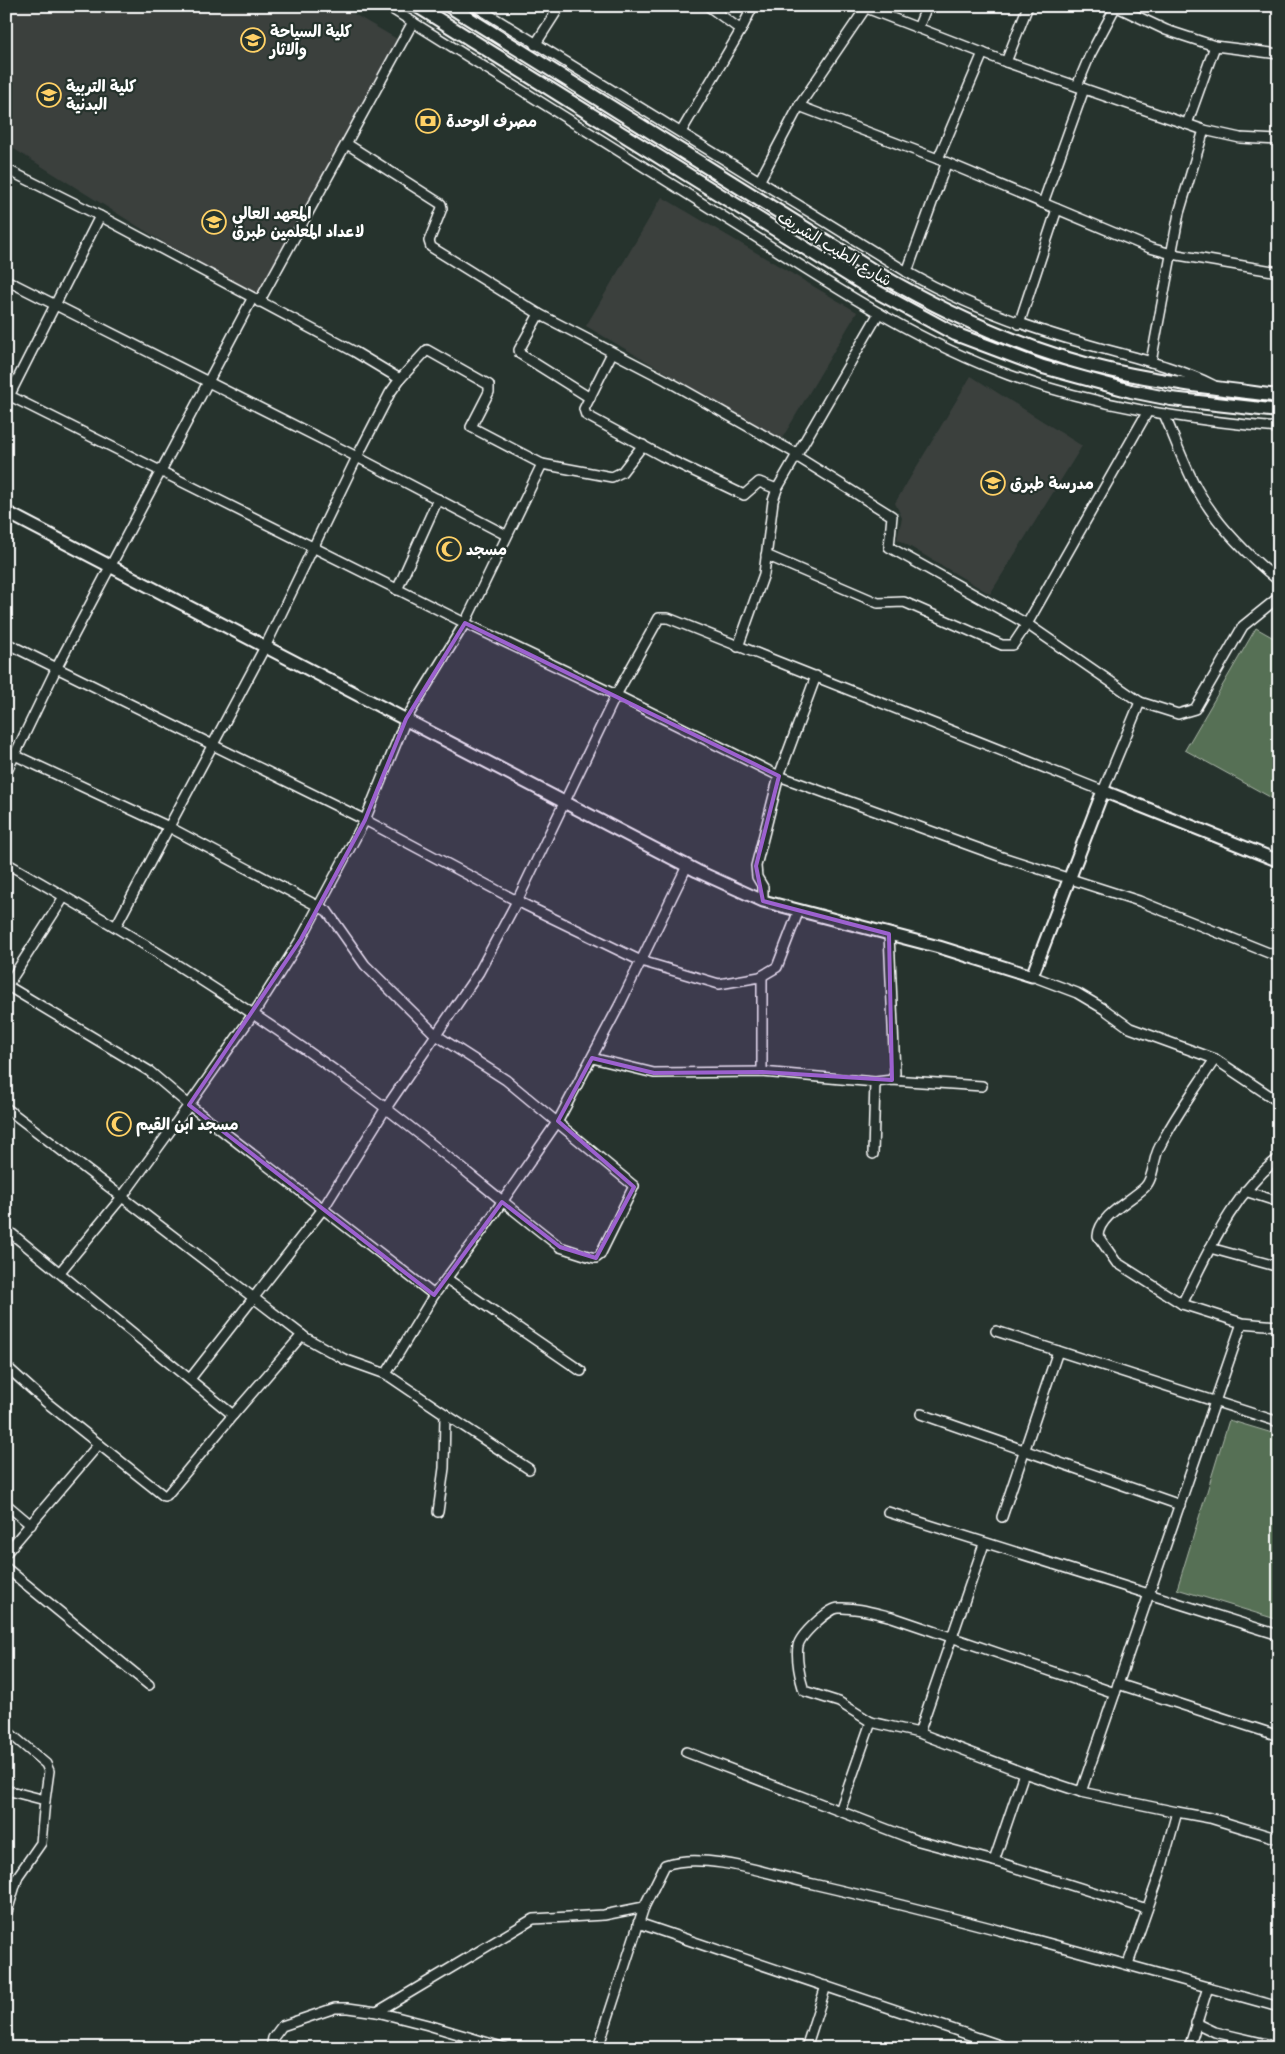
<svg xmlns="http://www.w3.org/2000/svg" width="1285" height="2054" viewBox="0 0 1285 2054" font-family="Sriracha,'Playpen Sans Arabic',sans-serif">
<rect width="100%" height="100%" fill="#26332d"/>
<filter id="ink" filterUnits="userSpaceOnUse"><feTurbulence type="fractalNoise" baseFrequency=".02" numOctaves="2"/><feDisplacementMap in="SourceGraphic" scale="10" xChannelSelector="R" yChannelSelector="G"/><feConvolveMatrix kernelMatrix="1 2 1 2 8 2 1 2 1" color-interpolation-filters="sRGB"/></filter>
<g filter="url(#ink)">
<!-- built -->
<g fill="#3b403e">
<polygon points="6,6 340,6 397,39 256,300 6,144"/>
<polygon points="662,197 857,312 781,440 586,326"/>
<polygon points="971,376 1082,446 990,594 897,539 902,518 895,503"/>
</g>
<!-- green -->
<g fill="#576f54" stroke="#abb7aa">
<polygon points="1256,628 1279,641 1279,802 1185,750"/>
<polygon points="1229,1420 1279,1435 1279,1620 1177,1589"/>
</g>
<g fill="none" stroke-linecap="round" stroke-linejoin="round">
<!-- minor casing -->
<g stroke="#fff" stroke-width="12">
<g id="minor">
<path d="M387 6C503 78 617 150 732 222 821 278 910 339 1009 375 1096 406 1187 420 1279 428"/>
<path d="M475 6 907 272C963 304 1022 326 1083 343 1126 356 1173 365 1213 385"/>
<polyline points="708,6 741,30 753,6"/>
<polyline points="861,6 1006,62 1204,130 1240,138 1279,140"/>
<polyline points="1115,6 1166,30 1215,46 1279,54"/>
<polyline points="918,28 927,6"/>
<polyline points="535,45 560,6"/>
<polyline points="1006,62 1028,6"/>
<polyline points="1077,86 1090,55 1116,6"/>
<polyline points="799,106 938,159 1150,248 1172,254 1279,272"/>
<polyline points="1187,124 1215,46"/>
<polyline points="681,132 741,30"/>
<polyline points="347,144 441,204 442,208 429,241 431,247 539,314 666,380 797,454"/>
<polyline points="938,159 983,53"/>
<polyline points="6,169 100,216 355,352 400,379 390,393 357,457 266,645 116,926"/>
<polyline points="760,180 799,106 867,6"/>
<polyline points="1043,203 1084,89"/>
<polyline points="907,272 946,164"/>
<polyline points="6,280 357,457 506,535"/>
<polyline points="259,302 413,22"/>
<polyline points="539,314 519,350 520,354 590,398"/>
<polyline points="1019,324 1057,209"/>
<polyline points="612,353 584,409 586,415 662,456 744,495 759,482 777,489"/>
<polyline points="1151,362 1179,213 1204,130"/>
<polyline points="400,379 427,350 489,385 489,392 471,427 542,464"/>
<polyline points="6,394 465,623 616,695 779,776 999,856 1139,901 1279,957"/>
<polyline points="6,402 100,216"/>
<path d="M1164 414C1175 439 1184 465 1197 489 1217 525 1247 555 1279 581"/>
<polyline points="766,555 878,603 904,602 1002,645 1013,645 1027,624 1148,411"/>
<polyline points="397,590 438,499"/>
<polyline points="6,643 365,820 517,901 641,961 719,984 760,977 777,967 799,910"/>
<polyline points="738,647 764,574 773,501 777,489 879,313"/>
<polyline points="1140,702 1178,714 1195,709 1243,626 1279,597"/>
<path d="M6 751 169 827 327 911 365 965 436 1035 506 1080 634 1186 600 1255 596 1258 591 1257 560 1247C491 1193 425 1136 355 1085 243 1003 126 931 6 863"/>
<polyline points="6,773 57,667 252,299"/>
<polyline points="763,901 763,887 757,877 756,866 779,776 816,676"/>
<polyline points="889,934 895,1073 892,1080"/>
<polyline points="1032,976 1077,993 1104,1009 1130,1028 1215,1059 1279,1102"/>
<polyline points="6,985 149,1071 189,1105 434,1295"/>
<polyline points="7,986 64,897"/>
<polyline points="592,1058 654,1073 762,1072 875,1082 892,1080 982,1086"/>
<path d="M1215 1059C1196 1088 1174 1117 1159 1148 1153 1159 1154 1178 1145 1187 1132 1200 1099 1215 1098 1236L1116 1262 1182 1304 1242 1323 1279 1326"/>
<polyline points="762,1072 762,976"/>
<polyline points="6,1108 306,1338 344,1359 386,1374 434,1295 484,1228 558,1121 620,1004 687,866"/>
<polyline points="873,1154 875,1082"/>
<polyline points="1245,1191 1279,1202"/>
<polyline points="6,1229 233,1415 302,1335"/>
<polyline points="1210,1248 1279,1267"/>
<polyline points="60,1272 122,1197 189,1105 254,1013 301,939 365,820 406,719 465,623 542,464 612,477 622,472 643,445"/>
<polyline points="447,1279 581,1371"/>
<path d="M1182 1304C1208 1253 1232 1194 1279 1158"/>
<polyline points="996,1331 1279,1422"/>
<polyline points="6,1366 46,1402 164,1496 167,1495 233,1415"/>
<polyline points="386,1374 445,1414 444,1468 438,1512"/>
<polyline points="190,1379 323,1209 386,1108 479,972 517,901 616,695 659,618 668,618 1103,791 1140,702 1027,624 889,547 892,516 796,456"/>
<polyline points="445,1414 529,1469"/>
<polyline points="921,1414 1180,1505"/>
<polyline points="6,1504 31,1525"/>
<polyline points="888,1512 1279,1635"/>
<polyline points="1002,1517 1058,1351"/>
<polyline points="6,1553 99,1444"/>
<polyline points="6,1568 149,1685"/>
<polyline points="1118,1684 1279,1736"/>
<path d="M1115 1693 892 1617C875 1613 857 1607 839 1608 829 1608 800 1635 798 1646 796 1658 800 1679 804 1691L839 1702 871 1722 919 1733 1024 1773 1081 1792 1177 1812"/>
<polyline points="6,1730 46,1764 49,1771 45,1800"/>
<polyline points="919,1733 984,1544"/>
<polyline points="686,1752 915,1840 994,1861"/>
<polyline points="1024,1773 994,1861 1147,1909"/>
<polyline points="6,1790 45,1800 41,1843 18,1876 6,1915"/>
<polyline points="1081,1792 1242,1323"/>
<polyline points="840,1811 871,1722"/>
<polyline points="638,1923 1008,2048"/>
<polyline points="1128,1964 1160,1873 1177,1812 1210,1818 1279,1839"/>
<path d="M377 2012 533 1919 604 1915 644 1907 665 1865C705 1851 772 1875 813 1884 970 1920 1124 1964 1279 2007"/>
<polyline points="1196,2023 1215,2032 1279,2047"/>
<polyline points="271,2048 273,2038 282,2026 335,2008 348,2008 377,2012 428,2025 505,2048"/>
<polyline points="598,2048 644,1907"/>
<polyline points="806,2048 826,1986"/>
<polyline points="1189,2048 1208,1987"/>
</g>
</g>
<!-- tertiary casing -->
<g stroke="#fff" stroke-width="15">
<polyline id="tertiary" points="6,512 697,871 763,901 939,947 1032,976 1103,791 1279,861"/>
</g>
<!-- secondary casing -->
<g stroke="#fff" stroke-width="16">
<g id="secondary">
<polyline points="417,6 866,286 955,334 1043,367 1131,391 1171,399 1279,411"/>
<path d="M449 6 877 273C951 316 1030 353 1114 371 1168 383 1224 389 1279 396"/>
</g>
</g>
<!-- minor -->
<use href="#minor" stroke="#26332d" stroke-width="9"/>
<!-- tertiary -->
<use href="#tertiary" stroke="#26332d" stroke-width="11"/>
<!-- secondary -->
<use href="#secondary" stroke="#26332d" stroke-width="12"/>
</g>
</g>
<!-- marked area -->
<path fill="#9c61cf" fill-opacity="0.2" stroke="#9c61cf" stroke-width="4" stroke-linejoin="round" d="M465 623 779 776 756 866 763 901 889 934 892 1080 762 1072 654 1073 592 1058 558 1121 634 1187 596 1258 560 1247 502 1202 434 1295 189 1105 301 939 365 820 406 719Z"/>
<!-- icons -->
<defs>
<g id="university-ring" transform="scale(1.25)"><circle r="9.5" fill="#26332d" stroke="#ffd166" stroke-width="1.5"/><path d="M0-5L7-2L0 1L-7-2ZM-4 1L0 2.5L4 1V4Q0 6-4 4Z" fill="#ffd166"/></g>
<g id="bank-ring" transform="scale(1.25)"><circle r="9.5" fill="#26332d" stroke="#ffd166" stroke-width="1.5"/><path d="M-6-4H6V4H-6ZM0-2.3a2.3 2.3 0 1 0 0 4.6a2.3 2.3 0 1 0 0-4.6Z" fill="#ffd166"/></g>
<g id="school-ring" transform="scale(1.25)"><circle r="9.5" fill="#26332d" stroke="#ffd166" stroke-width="1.5"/><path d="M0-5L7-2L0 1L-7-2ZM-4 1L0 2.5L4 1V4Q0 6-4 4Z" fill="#ffd166"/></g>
<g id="mosque-ring" transform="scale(1.25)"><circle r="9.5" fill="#26332d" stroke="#ffd166" stroke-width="1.5"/><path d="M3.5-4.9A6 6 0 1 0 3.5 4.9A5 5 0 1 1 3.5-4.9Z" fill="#ffd166"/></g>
</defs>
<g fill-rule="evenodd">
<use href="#university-ring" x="253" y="40"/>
<use href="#university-ring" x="49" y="95"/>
<use href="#bank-ring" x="428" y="121"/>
<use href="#university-ring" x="214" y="222"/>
<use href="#school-ring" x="993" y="483"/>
<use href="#mosque-ring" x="449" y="549"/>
<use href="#mosque-ring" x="119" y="1124"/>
</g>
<g text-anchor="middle" stroke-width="4.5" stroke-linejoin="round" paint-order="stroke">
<!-- poi labels -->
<g font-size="16" font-weight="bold" fill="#fff" stroke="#26332d" text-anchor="start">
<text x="270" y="37">كلية السياحة<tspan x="270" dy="18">والاثار</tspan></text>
<text x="66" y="92">كلية التربية<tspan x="66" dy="18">البدنية</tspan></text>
<text x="446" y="127">مصرف الوحدة</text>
<text x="232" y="219">المعهد العالي<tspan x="232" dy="18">لاعداد المعلمين طبرق</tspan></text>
<text x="1010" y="489">مدرسة طبرق</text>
<text x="466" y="555">مسجد</text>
<text x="136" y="1130">مسجد ابن القيم</text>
</g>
<!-- street labels -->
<g font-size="16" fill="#fff" stroke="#26332d">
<text transform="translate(835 248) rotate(31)" y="6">شارع الطيب الشريف</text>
</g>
</g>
<!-- margin -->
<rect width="1285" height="2054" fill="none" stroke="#26332d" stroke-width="25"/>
<rect x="12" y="12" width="1260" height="2029" fill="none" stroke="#fff" stroke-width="2" filter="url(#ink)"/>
</svg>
